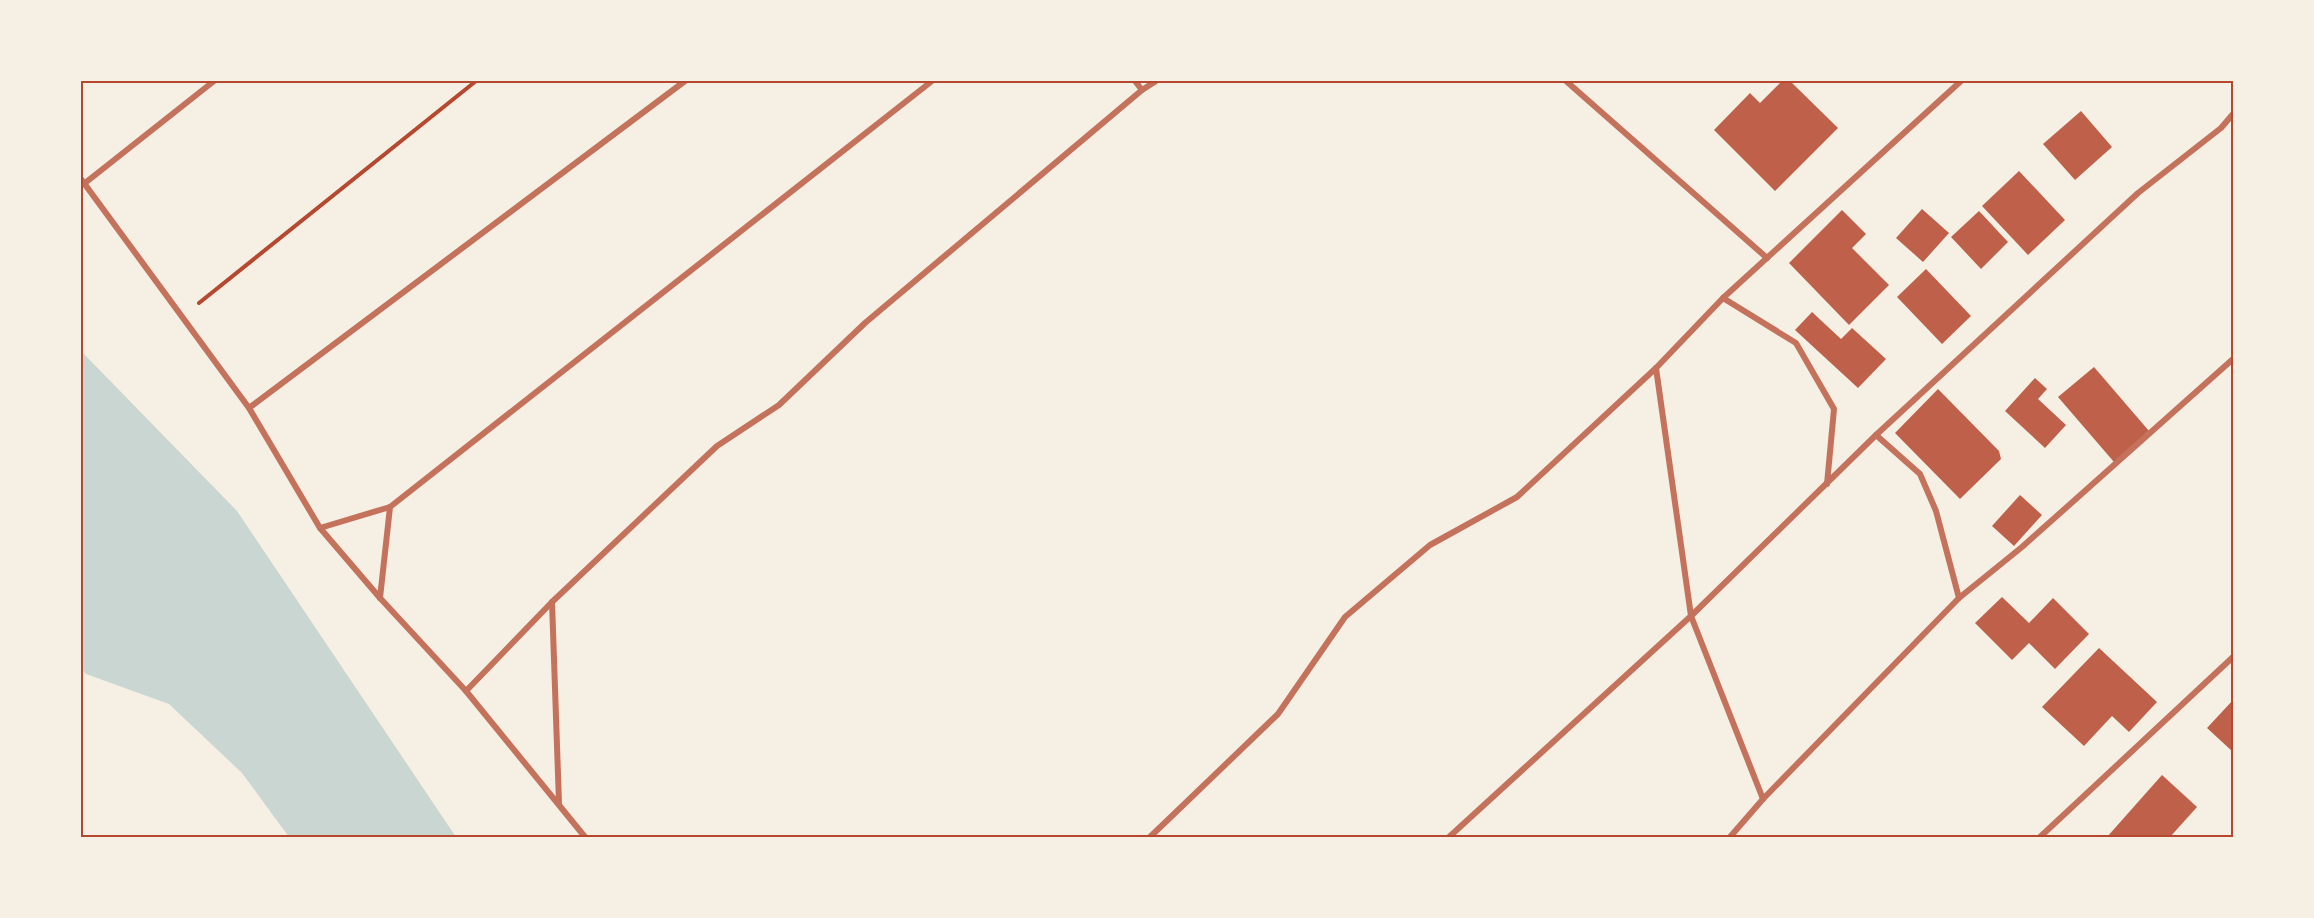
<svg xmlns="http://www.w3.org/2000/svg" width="2314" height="918" viewBox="0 0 2314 918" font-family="'Golos Text',sans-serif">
<rect width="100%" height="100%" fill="#f6efe4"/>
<!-- water -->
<polygon fill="#c9d6d2" points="81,351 237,511 456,837 289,837 242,773 169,704 86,674 81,669"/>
<!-- building -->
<g fill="#bf614a">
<polygon points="1782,81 1790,81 1838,128 1775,191 1714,130 1750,93 1760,103"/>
<polygon points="2081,111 2112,147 2075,180 2043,144"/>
<polygon points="2019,171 2065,220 2028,255 1982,206"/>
<polygon points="1922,209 1949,233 1923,262 1896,238"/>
<polygon points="1842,210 1866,234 1852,248 1889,285 1849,325 1789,263"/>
<polygon points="1979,211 2008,242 1981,269 1951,237"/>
<polygon points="1926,269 1971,316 1942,344 1897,297"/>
<polygon points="1812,312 1841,339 1852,328 1886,359 1858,388 1795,330"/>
<polygon points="2094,367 2149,431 2114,462 2058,397"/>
<polygon points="2035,378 2047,389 2038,399 2066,425 2045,448 2005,411"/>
<polygon points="1938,389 1999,451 2001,459 1960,499 1895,433"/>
<polygon points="2020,495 2042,515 2014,546 1992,526"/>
<polygon points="2002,597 2029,623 2053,598 2089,634 2055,669 2029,643 2012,660 1975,623"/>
<polygon points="2099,648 2157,702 2129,732 2112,716 2084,746 2042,707"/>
<polygon points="2233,700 2233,752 2207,728"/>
<polygon points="2162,775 2197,807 2170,837 2107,837"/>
</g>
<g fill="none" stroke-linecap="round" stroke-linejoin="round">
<!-- path -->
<polyline stroke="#b5482f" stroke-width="4" points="199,303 476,81"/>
<!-- minor -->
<g stroke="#c5725c" stroke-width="6">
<polyline points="1135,81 1142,90"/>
<polyline points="1566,81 1767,258"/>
<polyline points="81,179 249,408 320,528 380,598 466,691 585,837"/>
<polyline points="85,183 214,81"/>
<polyline points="1723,298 1796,343 1834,409 1827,484"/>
<polyline points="1656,368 1691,616 1763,799"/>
<polyline points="249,408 685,81"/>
<polyline points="1876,435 1920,474 1936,511 1959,598"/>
<polyline points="320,528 390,507 932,81"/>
<polyline points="380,598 390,507"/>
<polyline points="552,602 559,803"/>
<polyline points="466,691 552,602 717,446 779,405 865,323 1142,90 1156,81"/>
<polyline points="1150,837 1278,714 1345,617 1430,545 1517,497 1656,368 1723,298 1961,81"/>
<polyline points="1449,837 1691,616 1876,435 2138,193 2221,128 2233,114"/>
<polyline points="1730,837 1763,799 1959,598 2022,547 2233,359"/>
<polyline points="2040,837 2233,657"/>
</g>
</g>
<!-- border -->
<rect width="2314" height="918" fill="none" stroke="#f6efe4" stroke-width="165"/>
<rect x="82" y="82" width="2150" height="754" fill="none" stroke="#b5482f" stroke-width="2"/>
</svg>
